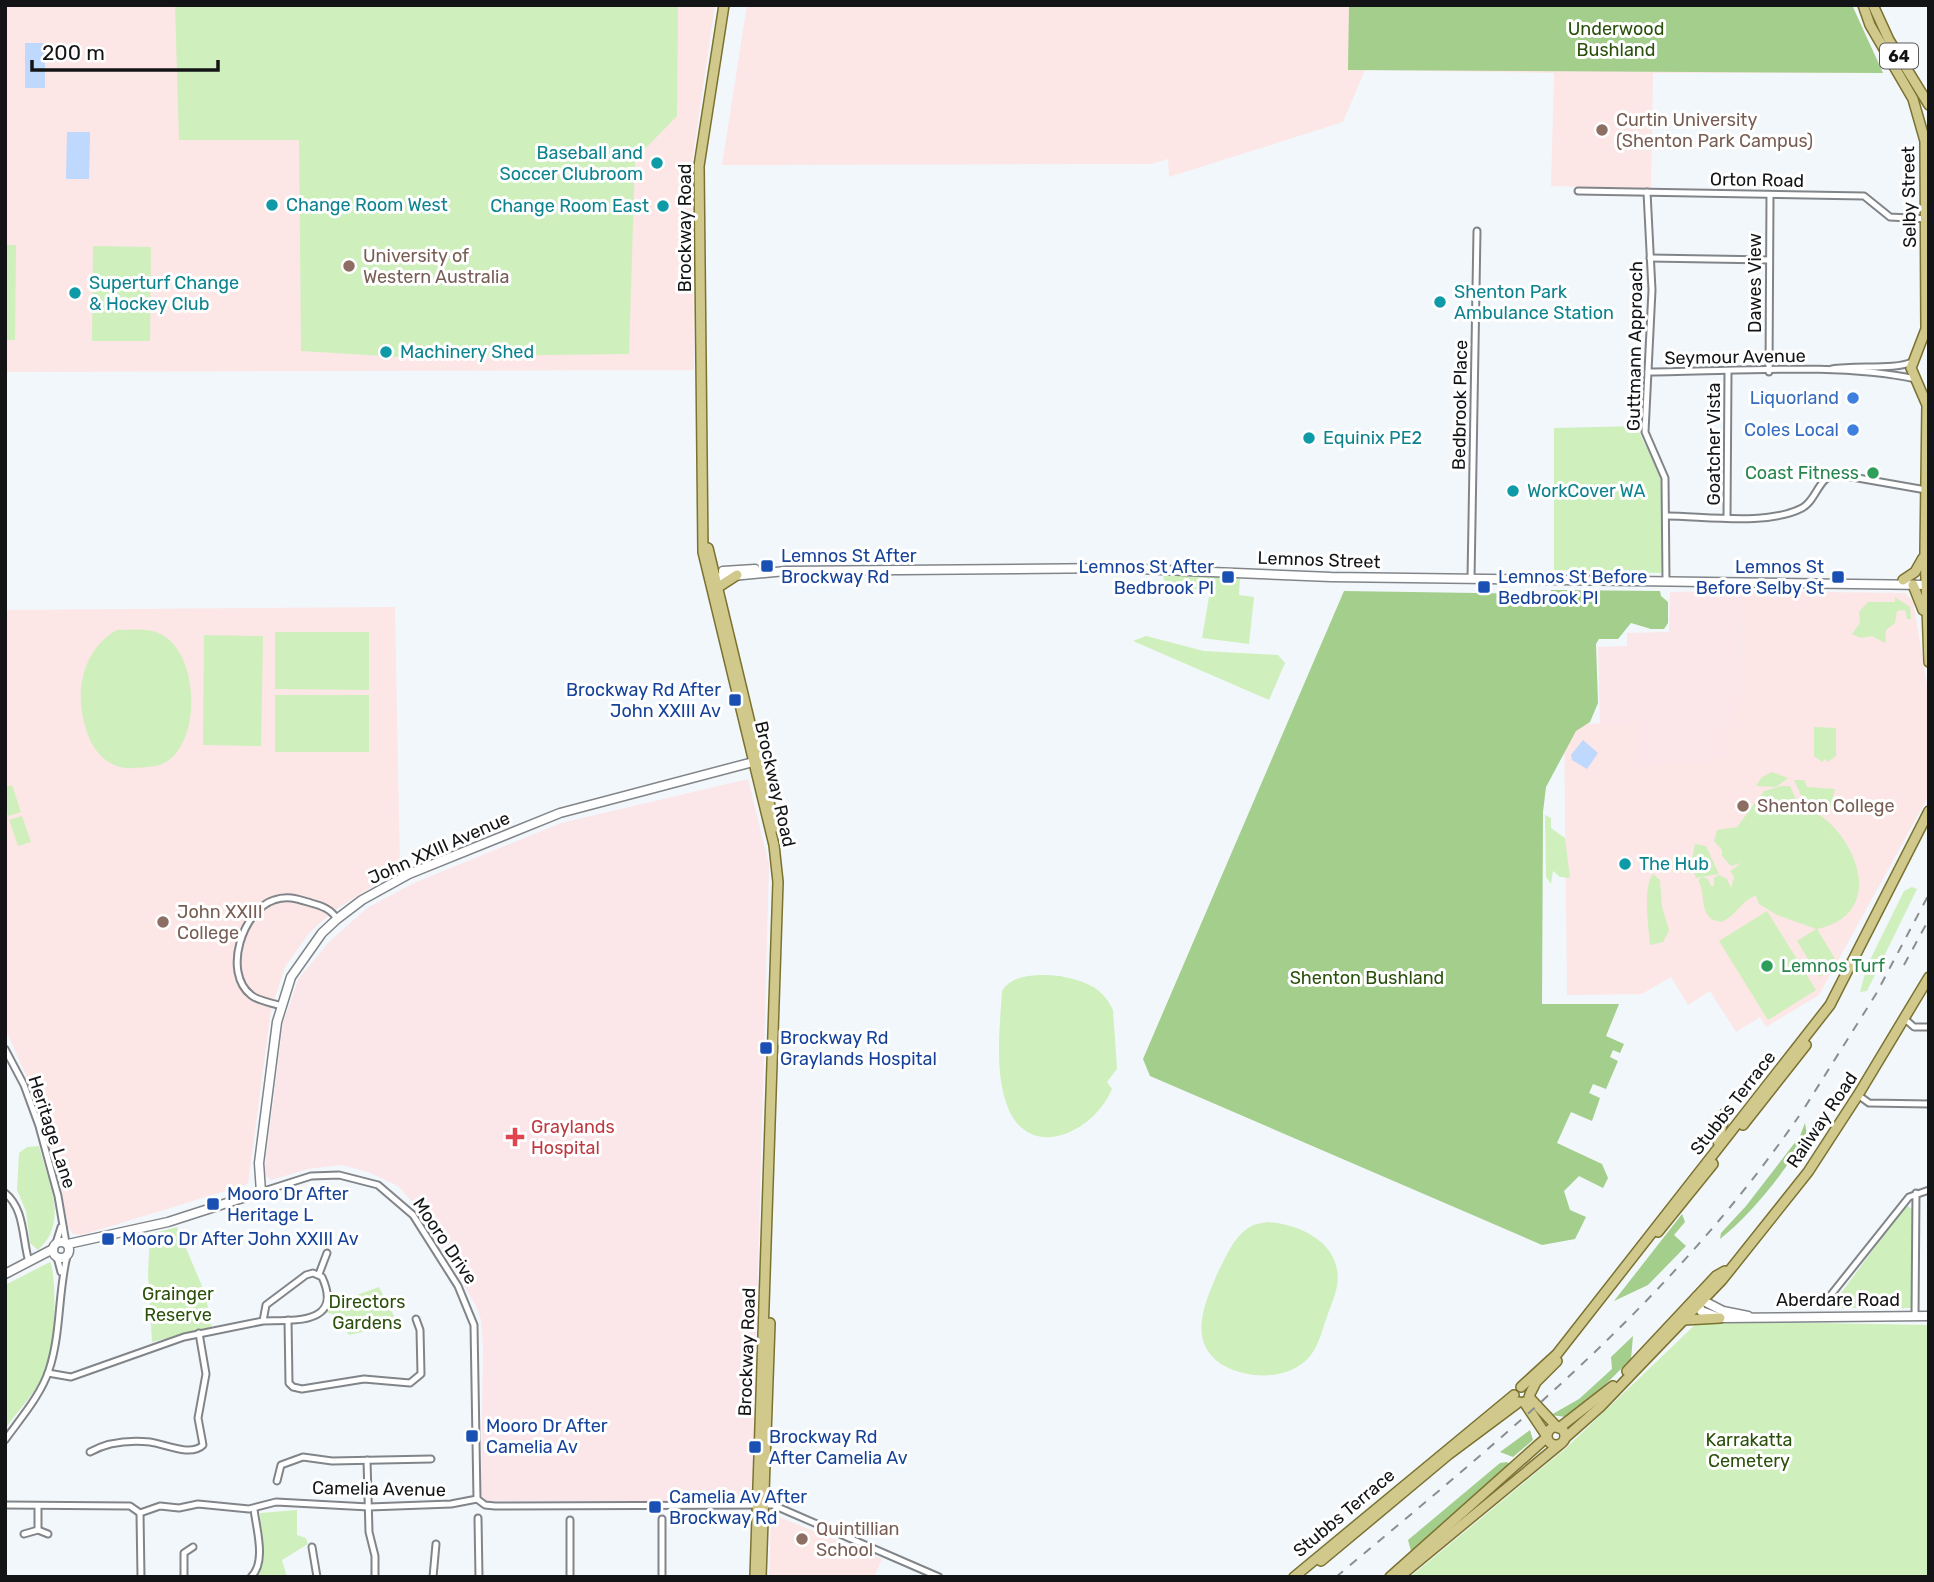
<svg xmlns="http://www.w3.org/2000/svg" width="1934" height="1582" viewBox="0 0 1934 1582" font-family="Rubik,sans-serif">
<rect width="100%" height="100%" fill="#f2f7fb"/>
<!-- education -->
<g fill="#fce6e6">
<polygon points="5,5 715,5 692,162 694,370 5,372"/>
<polygon points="747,5 1852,5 1883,73 1653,73 1651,189 1551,186 1554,73 1365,70 1343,122 1169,177 1168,159 1151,164 722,165"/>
<polygon points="1743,591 1905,593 1913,601 1929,697 1929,795 1819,995 1766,1027 1760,1017 1736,1032 1710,991 1688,1005 1671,977 1642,994 1567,995 1564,724 1639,723 1639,763 1699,763 1726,753 1726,728 1742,701"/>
<polygon points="395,607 400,869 332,912 309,933 285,967 271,1009 248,1184 82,1235 73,1234 68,1227 62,1194 38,1102 5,1028 5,610"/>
<polygon points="777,1516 882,1559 874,1577 769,1577 771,1520"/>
</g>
<!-- medical -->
<g fill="#fbe6ea">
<polygon points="1743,591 1742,701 1726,728 1726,753 1699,763 1639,764 1639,723 1600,724 1598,647 1627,646 1627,633 1669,632 1670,592"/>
<polygon points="748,779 769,864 752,1491 742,1501 485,1501 481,1496 483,1345 481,1320 476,1306 420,1211 398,1186 368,1172 342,1165 308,1169 271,1180 264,1174 283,1023 299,978 329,942 367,908 414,883 561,823"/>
</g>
<!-- green -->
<g fill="#cff0bd">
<polygon points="175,5 678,5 677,116 635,159 629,354 400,357 301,351 299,140 179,140"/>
<polygon points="5,245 16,245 15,340 5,340"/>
<polygon points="93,246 151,247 150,341 92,341"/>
<polygon points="1636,426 1661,477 1661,573 1554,570 1554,428"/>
<polygon points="1163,575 1240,578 1239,595 1254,597 1249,644 1202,638 1210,591 1181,587 1164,580"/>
<polygon points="1895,597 1910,607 1911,619 1907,619 1905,610 1897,611 1895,623 1886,630 1885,643 1872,636 1861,638 1852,634 1860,623 1859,612 1868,602 1895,602"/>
<path d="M117 630C133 630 150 627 164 636 198 657 201 736 169 760 159 768 145 767 133 768 115 770 99 758 91 742 73 703 77 653 117 630Z"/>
<polygon points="275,632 369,632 369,690 275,689"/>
<polygon points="204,635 263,636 261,746 203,745"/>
<polygon points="1146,636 1204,651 1278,655 1285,663 1269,700 1133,641"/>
<rect x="275" y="695" width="94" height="57"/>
<polygon points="1814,727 1836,728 1836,756 1828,762 1825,759 1822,762 1814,756"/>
<polygon points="1772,772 1788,778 1776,787 1756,786 1762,777"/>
<polygon points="1794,780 1804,780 1807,787 1835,789 1829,815 1801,795"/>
<polygon points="12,785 21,812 8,816 5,787"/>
<path d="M1782 786H1790L1798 804C1853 821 1893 913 1817 929L1839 965 1819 977 1797 941 1816 929 1777 915 1759 904 1756 896C1743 898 1737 916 1721 922L1711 919C1699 906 1706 894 1698 880L1702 877 1708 879 1711 886H1714V878L1719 875 1727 879 1731 888 1734 877 1730 871 1742 863 1731 866 1722 856V850L1714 841 1717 830 1737 827 1764 791Z"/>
<polygon points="1545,815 1551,818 1551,828 1565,838 1570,878 1560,877 1553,871 1551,884 1546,877"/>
<polygon points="22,816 31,842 18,846 9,820"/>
<polygon points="1695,844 1706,846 1719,874 1696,878 1691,865"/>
<path d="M1653 874 1660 880 1662 907 1669 930 1663 942 1650 945C1649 926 1642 889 1653 874Z"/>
<polygon points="1912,887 1917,889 1867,991 1860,992 1867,966 1904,891"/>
<polygon points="1767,911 1816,990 1768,1020 1719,941"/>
<path d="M1060 976C1084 981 1102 986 1113 1010L1117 1069 1107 1082 1112 1089C1092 1136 1023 1164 1005 1099 995 1067 1000 1024 1002 991 1013 973 1040 974 1060 976Z"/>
<path d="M39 1146C48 1182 70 1222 38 1250L30 1243 26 1211 17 1190 19 1153 27 1147Z"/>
<polygon points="1906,1205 1912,1209 1911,1308 1830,1308"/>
<path d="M1268 1222C1302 1224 1344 1245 1337 1286 1335 1297 1330 1307 1327 1317 1322 1330 1319 1345 1310 1356 1290 1381 1247 1380 1221 1364 1187 1341 1205 1302 1218 1272 1226 1257 1233 1238 1248 1228 1254 1224 1261 1223 1268 1222Z"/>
<polygon points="177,1227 205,1293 212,1328 152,1342 148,1274 150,1234"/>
<path d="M50 1262C57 1272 55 1353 50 1366 44 1382 16 1413 5 1429V1285Z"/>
<polygon points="379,1287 398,1324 349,1335 336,1315 325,1312 329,1305"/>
<polygon points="1699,1321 1929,1325 1929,1577 1410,1577 1565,1449"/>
<polygon points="297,1510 297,1535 306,1538 308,1544 282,1560 287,1577 256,1577 262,1559 260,1513"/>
</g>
<!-- forest -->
<g fill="#a3ce8b">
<polygon points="1349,5 1852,5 1883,73 1348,70"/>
<polygon points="1551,590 1660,591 1661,596 1668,602 1668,623 1664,629 1651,629 1631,623 1618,639 1599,639 1596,644 1598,703 1590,722 1576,731 1546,787 1543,812 1542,1004 1619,1004 1606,1036 1624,1044 1620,1053 1613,1050 1610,1057 1618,1061 1606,1089 1593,1084 1589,1093 1600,1098 1592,1121 1571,1112 1557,1143 1602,1164 1608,1178 1603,1188 1579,1176 1564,1191 1570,1210 1586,1217 1575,1239 1542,1245 1150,1076 1143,1059 1344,591 1543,594 1546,605 1551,603"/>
<path d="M1805 1123 1807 1135C1787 1169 1751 1215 1720 1239L1721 1233 1746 1206 1800 1136Z"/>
<polygon points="1682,1214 1685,1222 1674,1235 1686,1246 1648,1285 1614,1301"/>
<polygon points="1633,1336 1631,1359 1595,1395 1566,1417 1551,1415 1579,1399 1612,1369 1611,1357"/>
<polygon points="1530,1430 1533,1440 1513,1457 1500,1452"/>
<polygon points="1507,1462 1511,1465 1411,1551 1408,1540 1500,1463"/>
</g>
<!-- water -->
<g fill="#bed8fe">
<rect x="25" y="43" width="20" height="45"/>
<polygon points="67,132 90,132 89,179 66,179"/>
<polygon points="1583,740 1598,753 1587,769 1572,760 1571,755"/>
</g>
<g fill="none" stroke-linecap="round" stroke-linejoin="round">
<!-- street casing -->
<g stroke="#818589" stroke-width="9">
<g id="street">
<polyline points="1578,191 1864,196 1890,217 1928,219"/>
<polyline points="1647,192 1652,290 1645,432 1665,478 1666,581"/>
<polyline points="1650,258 1769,260"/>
<path d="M1832 369C1855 365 1896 370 1912 362"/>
<path d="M1648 372C1733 372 1833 362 1916 379"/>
<polyline points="1769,372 1770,195"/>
<path d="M1666 516C1704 516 1768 526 1802 508 1816 501 1818 478 1835 474L1926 490"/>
<polyline points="1727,517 1728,372"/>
<polyline points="1471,579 1477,231"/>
<path d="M281 1006C273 1003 258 1001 251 995 222 972 243 910 274 900 288 895 298 899 311 903 322 906 331 909 337 919"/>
<polyline points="1905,1019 1914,1027 1929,1027"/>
<polyline points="5,1049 24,1085 39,1126 58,1196 66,1243"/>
<polyline points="1858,1095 1869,1103 1929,1104"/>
<polyline points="261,1192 311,1176 339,1175 378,1185 413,1215 458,1286 474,1325 477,1499"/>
<path d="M5 1193C25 1209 22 1239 29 1262"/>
<polyline points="56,1243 61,1227"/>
<polyline points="57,1257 61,1272"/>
<polyline points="319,1274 327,1253"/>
<polyline points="1815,1300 1826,1301 1909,1197 1929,1190"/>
<polyline points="1915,1316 1916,1193"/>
<polyline points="288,1320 289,1383 293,1387 302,1389 364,1379 410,1383 421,1374 420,1330 416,1319"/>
<path d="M48 1373 71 1377 184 1337 263 1321 266 1305 306 1275 313 1273 322 1277C344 1325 293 1320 263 1321"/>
<path d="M5 1440C20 1419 41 1395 49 1370 61 1334 58 1293 67 1256"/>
<path d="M90 1452C108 1442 129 1440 150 1442 165 1444 191 1457 203 1445L198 1418 206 1374 199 1333"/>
<polyline points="367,1460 369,1532 375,1556 375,1577"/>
<polyline points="277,1481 281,1465 303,1457 332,1461 431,1459"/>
<polyline points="477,1499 485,1505 495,1506 773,1505 939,1577"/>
<polyline points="5,1505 130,1506 140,1513 160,1506 179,1508 198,1504 249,1509 276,1502 369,1507 451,1504 477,1499"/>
<polyline points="140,1513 141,1577"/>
<polyline points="478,1518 479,1577"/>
<polyline points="38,1530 48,1534"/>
<polyline points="24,1534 38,1530 38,1506"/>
<polyline points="312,1547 317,1577"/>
<polyline points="184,1577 184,1553 193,1547"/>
<path d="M251 1577C267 1562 256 1528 254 1509"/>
<polyline points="433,1577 436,1544"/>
<polyline points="570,1577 570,1520"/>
<polyline points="662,1577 662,1519"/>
</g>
</g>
<!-- secondary casing -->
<g stroke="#818589" stroke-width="11">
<g id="secondary">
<polyline points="723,571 755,569"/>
<polyline points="711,578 786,571 1115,568 1331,577 1929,585"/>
<circle cx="61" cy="1250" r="8"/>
<polyline points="68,1244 168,1222 261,1192 259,1163 277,1022 291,977 322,933 337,919 362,900 409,874 560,813 757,761"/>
<polyline points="5,1274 53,1249"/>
<polyline points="1748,1316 1723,1311 1696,1297 1701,1311 1720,1318 1929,1316"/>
</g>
</g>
<!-- primary casing -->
<g stroke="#7b7231" stroke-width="12">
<g id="primary">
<polyline points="724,5 699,166 703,552 774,845 778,882 755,1577"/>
<polyline points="1863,5 1870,25 1913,99 1925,141 1926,329 1911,368 1927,405 1925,553 1929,662"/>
<polyline points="1873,5 1889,40 1929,105"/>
<polyline points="708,548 775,827"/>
<polyline points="1903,580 1915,572 1923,558"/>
<polyline points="1913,585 1923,610"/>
<polyline points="717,588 737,575"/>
<polyline points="1743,1125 1806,1045"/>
<polyline points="1718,1142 1725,1113"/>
<polyline points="1658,1232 1713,1164"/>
<polyline points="1684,1320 1720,1318"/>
<polyline points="1627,1371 1716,1276 1725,1271"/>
<polyline points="1521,1387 1557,1354 1830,1005 1929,811"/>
<polyline points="1530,1394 1536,1382 1557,1361"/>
<polyline points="1529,1397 1557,1427"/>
<polyline points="1524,1402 1546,1435"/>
<circle cx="1556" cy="1436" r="9"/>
<polyline points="1559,1428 1613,1386"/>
<polyline points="1565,1438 1600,1407 1722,1280 1808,1172 1858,1095 1929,977"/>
<polyline points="1321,1561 1448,1455 1519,1402"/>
<polyline points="761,1577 770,1323"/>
<polyline points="1294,1577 1514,1395"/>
<polyline points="1390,1577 1546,1438"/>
<polyline points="1399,1577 1559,1445"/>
</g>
</g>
<!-- street -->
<use href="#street" stroke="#fff" stroke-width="5"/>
<!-- secondary -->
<use href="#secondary" stroke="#fff" stroke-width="8"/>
<!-- primary -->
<use href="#primary" stroke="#d1c98c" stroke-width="9"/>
<!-- rail -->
<g stroke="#8a8e91" stroke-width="2" stroke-dasharray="9 9" stroke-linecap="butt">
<polyline points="1904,965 1929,919"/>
<polyline points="1805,1107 1876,994 1929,894"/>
<path d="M1336 1577C1509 1432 1669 1304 1799 1116"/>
</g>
</g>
<!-- markers -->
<g fill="#8d6e63" stroke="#fff" stroke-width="2.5">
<circle cx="1602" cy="130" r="7"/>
<circle cx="349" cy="266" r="7"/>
<circle cx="1743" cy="806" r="7"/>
<circle cx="163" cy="922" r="7"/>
<circle cx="802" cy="1539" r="7"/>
</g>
<g fill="#0f9aa8" stroke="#fff" stroke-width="2.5">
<circle cx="657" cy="163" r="7"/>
<circle cx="272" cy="205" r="7"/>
<circle cx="663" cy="206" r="7"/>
<circle cx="75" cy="293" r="7"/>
<circle cx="1440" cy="302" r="7"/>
<circle cx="386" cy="352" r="7"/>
<circle cx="1309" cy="438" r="7"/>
<circle cx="1513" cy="491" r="7"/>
<circle cx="1625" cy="864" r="7"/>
</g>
<g fill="#3f7fe0" stroke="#fff" stroke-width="2.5">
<circle cx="1853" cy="398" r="7"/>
<circle cx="1853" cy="430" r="7"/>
</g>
<g fill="#2e9e5b" stroke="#fff" stroke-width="2.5">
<circle cx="1873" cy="473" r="7"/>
<circle cx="1767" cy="966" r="7"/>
</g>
<g fill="#1a4fb4" stroke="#fff" stroke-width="2.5">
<rect x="760" y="559" width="14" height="14" rx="3.5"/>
<rect x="1221" y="570" width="14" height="14" rx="3.5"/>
<rect x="1831" y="570" width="14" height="14" rx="3.5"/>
<rect x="1477" y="580" width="14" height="14" rx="3.5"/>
<rect x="728" y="693" width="14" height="14" rx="3.5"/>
<rect x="759" y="1041" width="14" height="14" rx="3.5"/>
<rect x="206" y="1197" width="14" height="14" rx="3.5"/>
<rect x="101" y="1232" width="14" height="14" rx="3.5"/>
<rect x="465" y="1429" width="14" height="14" rx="3.5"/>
<rect x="748" y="1440" width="14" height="14" rx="3.5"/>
<rect x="648" y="1500" width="14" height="14" rx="3.5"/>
</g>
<path fill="#e0444e" stroke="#fff" stroke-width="2.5" d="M511.5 1126.5h7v7h7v7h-7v7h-7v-7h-7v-7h7z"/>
<g text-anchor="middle" stroke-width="6" stroke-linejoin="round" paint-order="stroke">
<!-- shield labels -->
<rect fill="#fff" stroke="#5a5a5c" stroke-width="2" x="1880" y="43.5" width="38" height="25" rx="5"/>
<g font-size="16" font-weight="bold" fill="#131416">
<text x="1899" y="62">64</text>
</g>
<!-- park labels -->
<g font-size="18" fill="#2a500b" stroke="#fff">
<text x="1616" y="35">Underwood<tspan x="1616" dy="21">Bushland</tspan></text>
<text x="1367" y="984">Shenton Bushland</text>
<text x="178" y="1300">Grainger<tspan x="178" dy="21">Reserve</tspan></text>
<text x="367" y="1308">Directors<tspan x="367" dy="21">Gardens</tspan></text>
<text x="1749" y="1446">Karrakatta<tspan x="1749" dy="21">Cemetery</tspan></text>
</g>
<!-- education labels -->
<g font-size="18" fill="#785e54" stroke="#fff" text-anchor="start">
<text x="1616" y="126">Curtin University<tspan x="1616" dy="21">(Shenton Park Campus)</tspan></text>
<text x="363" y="262">University of<tspan x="363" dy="21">Western Australia</tspan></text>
<text x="1757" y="812">Shenton College</text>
<text x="177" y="918">John XXIII<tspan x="177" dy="21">College</tspan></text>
<text x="816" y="1535">Quintillian<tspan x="816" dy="21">School</tspan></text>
</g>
<!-- culture labels -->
<g font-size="18" fill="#0d838f" stroke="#fff" text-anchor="start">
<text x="643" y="159" text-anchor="end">Baseball and<tspan x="643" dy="21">Soccer Clubroom</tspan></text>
<text x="286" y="211">Change Room West</text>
<text x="649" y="212" text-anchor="end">Change Room East</text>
<text x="89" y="289">Superturf Change<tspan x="89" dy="21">&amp; Hockey Club</tspan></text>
<text x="1454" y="298">Shenton Park<tspan x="1454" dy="21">Ambulance Station</tspan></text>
<text x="400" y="358">Machinery Shed</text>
<text x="1323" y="444">Equinix PE2</text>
<text x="1527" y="497">WorkCover WA</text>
<text x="1639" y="870">The Hub</text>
</g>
<!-- street labels -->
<g font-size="18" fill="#131416" stroke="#fff">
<text transform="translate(1757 180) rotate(1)" y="6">Orton Road</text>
<text transform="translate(1909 197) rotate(-91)" y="6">Selby Street</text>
<text transform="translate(685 228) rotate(-90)" y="6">Brockway Road</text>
<text transform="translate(1755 283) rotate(-90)" y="6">Dawes View</text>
<text transform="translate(1635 346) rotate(-89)" y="6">Guttmann Approach</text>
<text transform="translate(1735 357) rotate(-1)" y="6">Seymour Avenue</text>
<text transform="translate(1460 405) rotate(-89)" y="6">Bedbrook Place</text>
<text transform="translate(1714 444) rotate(-90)" y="6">Goatcher Vista</text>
<text transform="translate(1319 560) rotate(2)" y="6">Lemnos Street</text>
<text transform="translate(775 784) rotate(77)" y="6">Brockway Road</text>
<text transform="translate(439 848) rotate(-24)" y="6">John XXIII Avenue</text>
<text transform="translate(1733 1103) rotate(-52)" y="6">Stubbs Terrace</text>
<text transform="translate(1822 1120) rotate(-56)" y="6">Railway Road</text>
<text transform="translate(52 1132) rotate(72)" y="6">Heritage Lane</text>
<text transform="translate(445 1241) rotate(56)" y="6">Mooro Drive</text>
<text x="1838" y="1306">Aberdare Road</text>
<text transform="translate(747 1352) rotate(-88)" y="6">Brockway Road</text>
<text transform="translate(379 1489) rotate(1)" y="6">Camelia Avenue</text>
<text transform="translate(1344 1513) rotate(-40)" y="6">Stubbs Terrace</text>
</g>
<!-- shop labels -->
<g font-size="18" fill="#366cbe" stroke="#fff" text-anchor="end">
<text x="1839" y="404">Liquorland</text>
<text x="1839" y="436">Coles Local</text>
</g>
<!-- leisure labels -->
<g font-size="18" fill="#27864d" stroke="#fff" text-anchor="end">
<text x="1859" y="479">Coast Fitness</text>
<text x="1781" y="972" text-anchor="start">Lemnos Turf</text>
</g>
<!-- transit labels -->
<g font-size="18" fill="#164399" stroke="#fff" text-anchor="start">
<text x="781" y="562">Lemnos St After<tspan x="781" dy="21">Brockway Rd</tspan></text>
<text x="1214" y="573" text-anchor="end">Lemnos St After<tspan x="1214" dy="21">Bedbrook Pl</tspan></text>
<text x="1824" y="573" text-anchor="end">Lemnos St<tspan x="1824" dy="21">Before Selby St</tspan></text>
<text x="1498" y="583">Lemnos St Before<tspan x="1498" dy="21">Bedbrook Pl</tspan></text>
<text x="721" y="696" text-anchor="end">Brockway Rd After<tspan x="721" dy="21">John XXIII Av</tspan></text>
<text x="780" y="1044">Brockway Rd<tspan x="780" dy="21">Graylands Hospital</tspan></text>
<text x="227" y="1200">Mooro Dr After<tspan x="227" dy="21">Heritage L</tspan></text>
<text x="122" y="1245">Mooro Dr After John XXIII Av</text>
<text x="486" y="1432">Mooro Dr After<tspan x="486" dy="21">Camelia Av</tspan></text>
<text x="769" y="1443">Brockway Rd<tspan x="769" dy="21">After Camelia Av</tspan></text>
<text x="669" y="1503">Camelia Av After<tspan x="669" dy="21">Brockway Rd</tspan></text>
</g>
<!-- health labels -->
<g font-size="18" fill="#be3a42" stroke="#fff" text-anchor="start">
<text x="531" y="1133">Graylands<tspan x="531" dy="21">Hospital</tspan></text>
</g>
</g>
<!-- border -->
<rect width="1934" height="1582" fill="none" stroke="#131416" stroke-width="14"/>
<!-- scale -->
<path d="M32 60v10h186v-10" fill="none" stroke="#131416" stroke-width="3.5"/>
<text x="42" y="60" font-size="21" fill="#131416" stroke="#ffffff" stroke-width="5" paint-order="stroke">200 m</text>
</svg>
